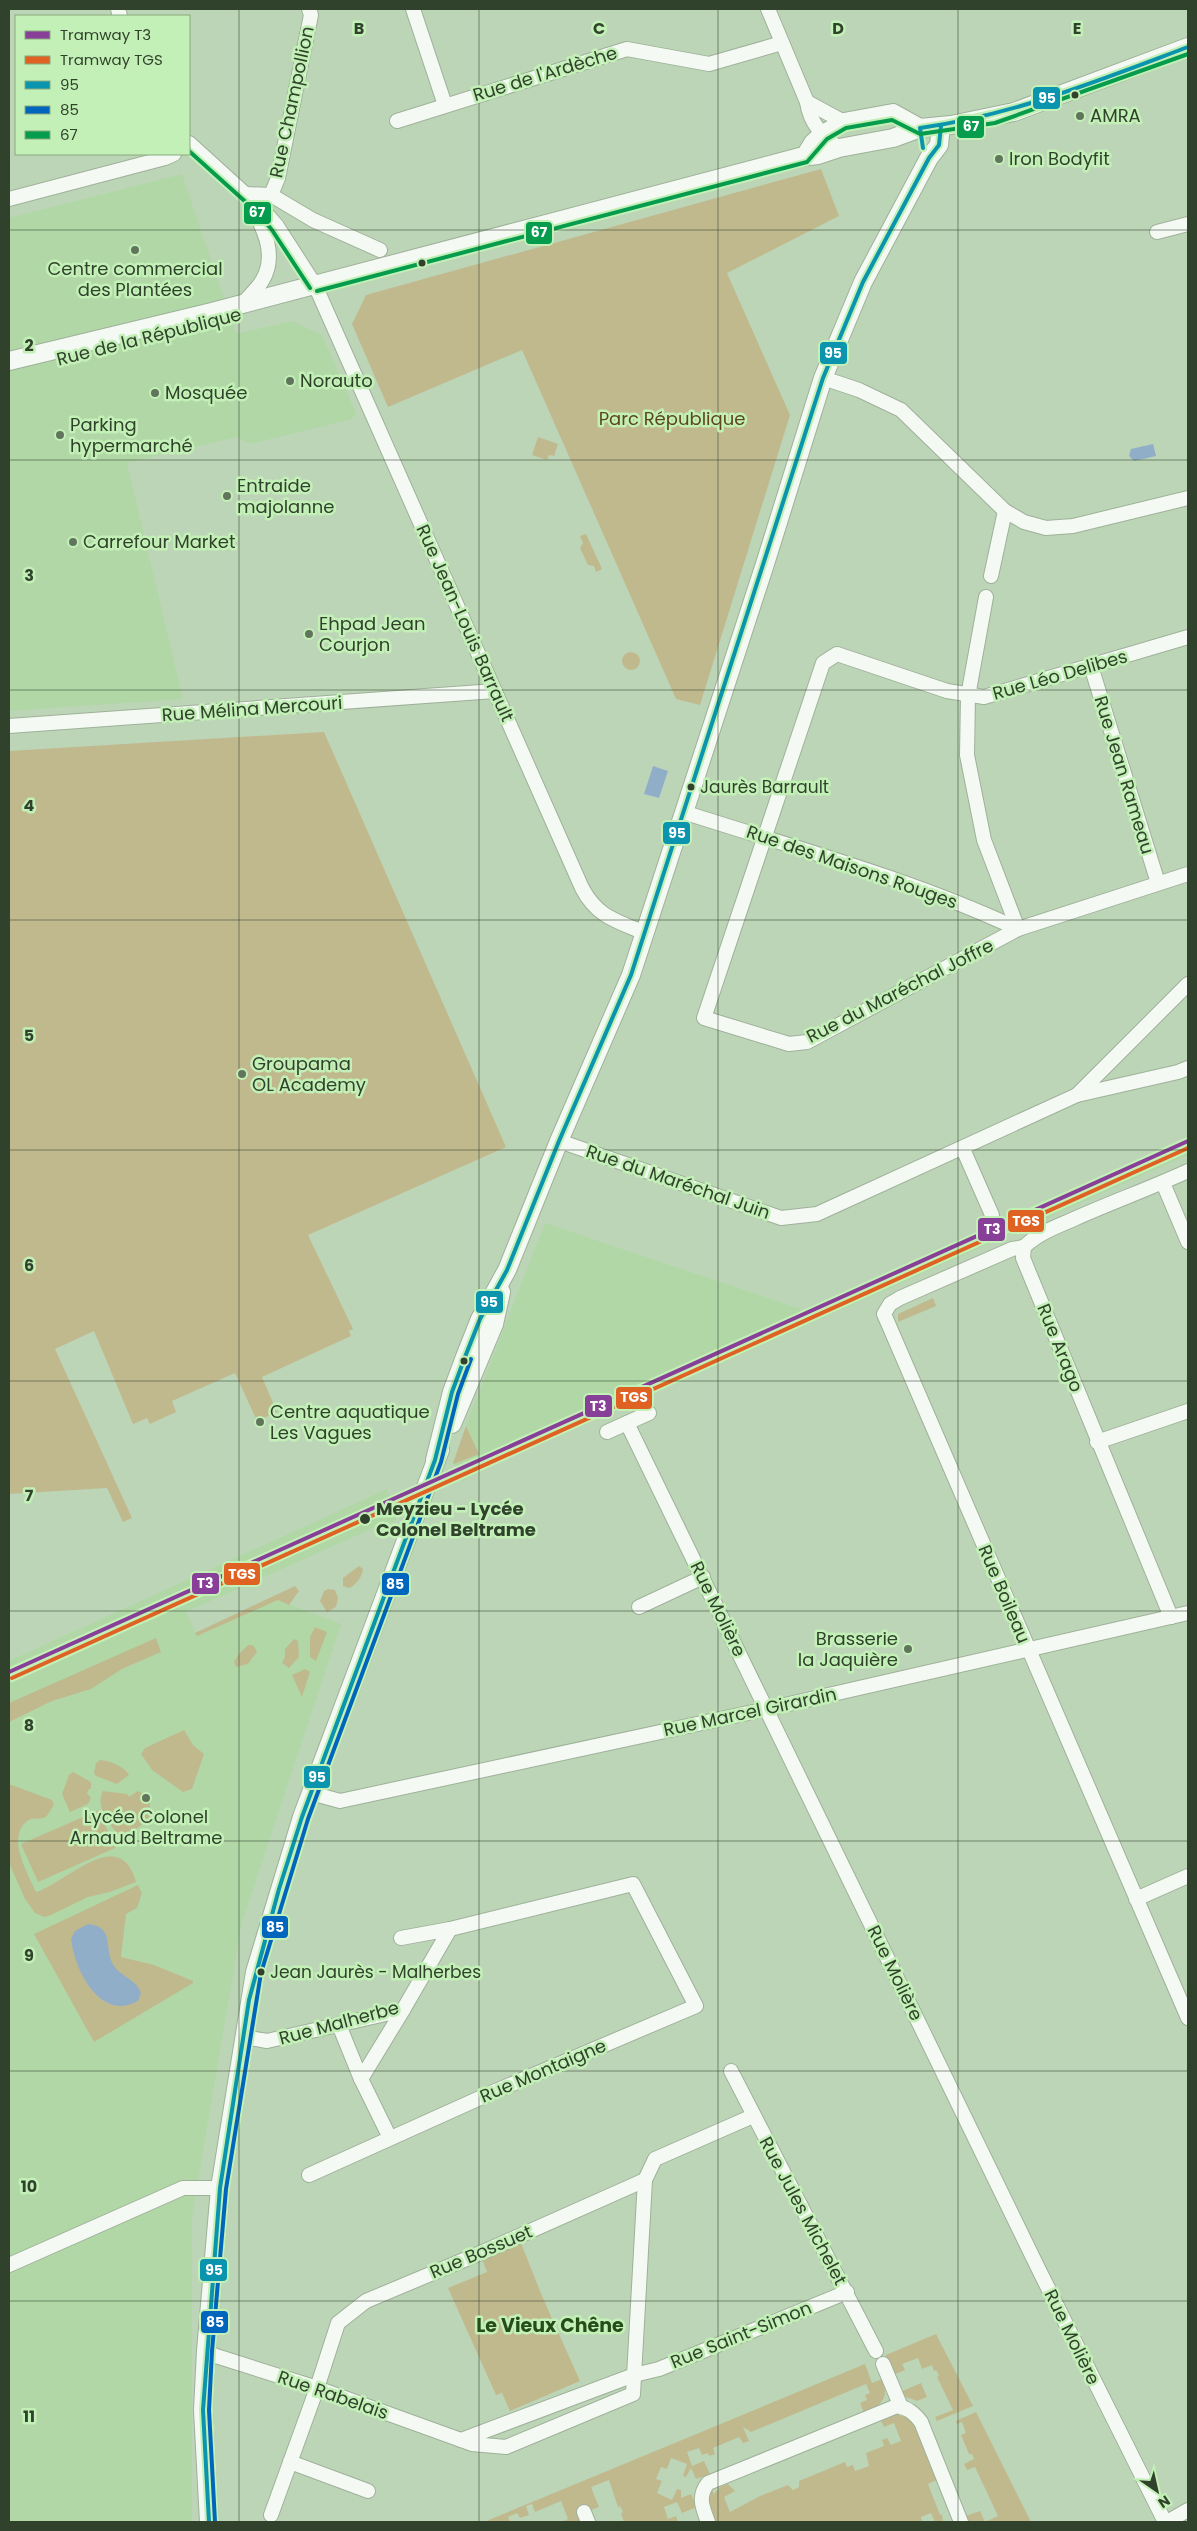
<svg xmlns="http://www.w3.org/2000/svg" width="1197" height="2531" viewBox="0 0 1197 2531" font-family="Poppins,sans-serif">
<rect width="100%" height="100%" fill="#bdd5b7"/>
<!-- built -->
<g fill="#b1d7a7">
<polygon points="182,174 236,334 292,321 322,335 356,413 352,419 250,444 237,437 127,463 183,699 9,711 9,218"/>
<polygon points="1188,1138 1188,1155 475,1473 462,1482 454,1464 479,1454 466,1426 545,1223 803,1310"/>
<polygon points="387,1489 398,1513 395,1522 387,1522 186,1612 197,1636 278,1600 341,1624 242,1922 192,2216 192,2522 9,2522 9,1661"/>
</g>
<!-- green -->
<g fill="#c1b98e">
<polygon points="821,169 839,216 727,273 790,415 700,705 676,699 522,350 388,407 352,324 366,295"/>
<polygon points="538,437 558,444 554,456 549,455 547,460 532,455"/>
<polygon points="586,534 602,569 596,572 594,566 588,565 580,548 583,543 580,536"/>
<circle cx="631" cy="661" r="9"/>
<polygon points="324,732 506,1147 308,1235 353,1329 349,1331 351,1336 262,1377 277,1412 257,1421 235,1373 172,1401 176,1412 150,1424 147,1418 133,1424 94,1331 55,1349 132,1518 123,1522 107,1488 9,1494 9,751"/>
<polygon points="933,1298 936,1306 898,1322 898,1314"/>
<polygon points="466,1426 479,1454 454,1464 453,1463"/>
<path d="M359 1566 363 1569C362 1577 356 1585 349 1588L343 1586V1578Z"/>
<polygon points="295,1586 299,1591 289,1605 278,1600 197,1636 195,1633"/>
<polygon points="328,1589 335,1590 338,1598 336,1607 327,1612 320,1601 324,1591"/>
<polygon points="315,1627 327,1632 316,1661 310,1657 310,1637"/>
<polygon points="156,1638 161,1652 122,1669 91,1689 52,1701 9,1722 9,1703"/>
<polygon points="294,1639 298,1641 299,1657 289,1668 282,1663 285,1657 285,1649"/>
<polygon points="248,1645 253,1645 257,1652 248,1664 236,1667 234,1662 239,1654"/>
<polygon points="305,1669 310,1672 302,1697 292,1675"/>
<polygon points="184,1730 193,1745 204,1754 192,1789 183,1792 152,1770 141,1754 145,1748"/>
<path d="M100 1760C110 1761 124 1766 129 1775L117 1784 96 1776 94 1773 96 1763Z"/>
<polygon points="73,1772 91,1782 91,1789 89,1789 87,1793 91,1798 88,1804 70,1812 62,1794 69,1775"/>
<path d="M9 1784 52 1800 54 1805 46 1817C40 1820 33 1817 27 1821 6 1838 28 1873 36 1892 65 1884 120 1823 136 1882L110 1892 88 1897 51 1915 44 1917 35 1913 25 1899 9 1863Z"/>
<path d="M103 1791 127 1794 129 1797 138 1791 150 1797V1818L122 1840C112 1826 94 1809 103 1791Z"/>
<polygon points="99,1810 115,1848 38,1882 21,1844"/>
<polygon points="138,1885 142,1893 137,1908 126,1914 121,1957 154,1965 193,1981 193,1983 94,2042 34,1934"/>
<polygon points="521,2243 542,2296 580,2381 510,2411 502,2393 496,2395 448,2288 487,2272 482,2259"/>
<polygon points="936,2334 973,2406 937,2421 935,2417 953,2410 937,2377 939,2376 936,2370 934,2371 932,2365 922,2369 918,2358 902,2364 905,2370 893,2375 886,2355"/>
<path d="M865 2364 872 2383 882 2379C890 2398 881 2406 864 2413L860 2403 867 2400 865 2395 870 2393 866 2384 751 2432 743 2427 749 2441 743 2443 739 2437 713 2448 715 2454 709 2456 708 2453 702 2455 699 2448 687 2452 692 2466 704 2461 710 2474 696 2479 691 2468 686 2477 683 2476 687 2464 671 2458 667 2469 661 2467 656 2479 662 2481 657 2493 672 2500 677 2489 681 2490V2498L691 2494 697 2507 682 2513 677 2502 664 2507 668 2519 676 2516 678 2522H682H624L621 2514 623 2512 620 2506 618 2507 609 2480 591 2487 599 2507 588 2511 581 2522H561L568 2519 561 2501 535 2512 532 2504 526 2506 529 2515 520 2518 517 2513 508 2517 510 2522H484Z"/>
<polygon points="921,2383 927,2397 917,2401 901,2395 900,2392"/>
<polygon points="976,2412 1031,2522 968,2522 966,2516 980,2511 985,2522 998,2516 975,2467 967,2470 964,2464 974,2459 972,2454 969,2454 961,2435 966,2433 962,2422 957,2424 956,2421"/>
<polygon points="892,2413 911,2419 916,2427 939,2479 928,2484 940,2515 942,2514 943,2522 935,2522 931,2513 921,2517 922,2522 714,2522 708,2499 712,2490 714,2494 720,2487 728,2484 735,2491 724,2497 730,2512 760,2496 788,2485 793,2490 799,2487 799,2481 845,2462 847,2467 853,2465 855,2471 869,2466 866,2453 884,2446 882,2440 887,2438 891,2445 901,2441 894,2423 884,2427 880,2418"/>
</g>
<!-- water -->
<g fill="#91aec8">
<polygon points="1153,444 1156,456 1134,461 1129,456 1131,449"/>
<polygon points="653,766 668,771 659,798 644,794"/>
<path d="M88 1924C116 1927 103 1949 114 1966 123 1978 136 1979 141 1993L138 2001C100 2022 75 1971 71 1939L75 1931Z"/>
</g>
<g fill="none" stroke-linecap="round" stroke-linejoin="round">
<!-- minor casing -->
<g stroke="#9eb199" stroke-width="16">
<g id="minor">
<polyline points="118,9 120,16"/>
<polyline points="413,9 445,105"/>
<path d="M768 9 807 102C810 123 822 136 839 148"/>
<polyline points="807,102 844,122"/>
<polyline points="397,121 627,49 709,64 782,43"/>
<path d="M189 143 262 209 277 226 315 285 582 888C597 917 617 921 645 933"/>
<polyline points="271,195 278,178 311,15 309,9"/>
<polyline points="9,199 165,158 174,154"/>
<polyline points="1157,232 1188,224"/>
<path d="M242 305C248 297 257 289 262 281 280 252 259 221 246 194L271 195 313 220 380 250"/>
<polyline points="823,378 859,390 901,410 1005,511 1024,522 1046,528 1073,526 1188,498"/>
<polyline points="991,576 1005,511"/>
<polyline points="986,597 968,696 967,755 984,840 1018,929"/>
<polyline points="1188,637 984,697 947,691 837,654 823,663 704,1018 789,1044 807,1042 1018,929 1188,874"/>
<polyline points="1091,666 1158,883"/>
<polyline points="9,726 495,691"/>
<path d="M683 812C795 848 911 879 1018 929"/>
<polyline points="1077,1095 1178,1072 1188,1068"/>
<polyline points="559,1141 781,1218 817,1214 1077,1095 1188,984"/>
<polyline points="963,1149 992,1215"/>
<polyline points="1163,1183 1188,1242"/>
<polyline points="1024,1247 1012,1249 900,1298 890,1304 884,1314 1188,2018"/>
<polyline points="627,1423 1040,2272 1165,2522"/>
<polyline points="607,1432 649,1413"/>
<polyline points="1097,1442 1188,1411"/>
<polyline points="639,1607 703,1577"/>
<path d="M1171 1617 1023 1258 1024 1247C1038 1233 1056 1227 1074 1219 1112 1202 1151 1188 1188 1171"/>
<polyline points="311,1793 340,1801 767,1709 1188,1613"/>
<polyline points="1136,1899 1188,1876"/>
<polyline points="339,2025 361,2079 390,2138"/>
<polyline points="244,2037 267,2041 403,2010 450,1929 401,1938"/>
<polyline points="731,2071 876,2351"/>
<polyline points="361,2079 403,2010"/>
<polyline points="309,2175 491,2093 696,2006 633,1884 450,1929"/>
<polyline points="9,2265 183,2188 220,2188"/>
<polyline points="206,2351 216,2356 317,2388 472,2444 506,2447 633,2394 645,2180"/>
<polyline points="883,2364 901,2407"/>
<polyline points="461,2440 634,2375 659,2369 847,2292"/>
<polyline points="290,2462 368,2491"/>
<polyline points="584,2512 588,2522"/>
<polyline points="271,2515 317,2388 338,2323 366,2301 483,2252 645,2180 655,2159 753,2116"/>
<path d="M708 2522C703 2508 697 2497 708 2483L897 2406C908 2408 914 2413 921 2422L961 2522"/>
<polyline points="1167,2522 1188,2510"/>
</g>
</g>
<!-- major casing -->
<g stroke="#9eb199" stroke-width="20">
<g id="major">
<polyline points="805,156 813,143 823,134 844,122 893,113 920,128"/>
<polyline points="9,361 212,312 800,157 818,155 839,148 893,138 920,128 951,125 1014,112 1188,47"/>
<polyline points="452,1424 494,1324 501,1292"/>
<polyline points="435,1460 452,1392 465,1357 480,1319 507,1270 559,1141 631,975 765,564 823,378 863,282 929,158 939,145 941,126"/>
<polyline points="209,2522 203,2410 206,2351 220,2188 255,1972 302,1817 440,1450"/>
</g>
</g>
<!-- minor -->
<use href="#minor" stroke="#f5f9f4" stroke-width="14"/>
<!-- major -->
<use href="#major" stroke="#f5f9f4" stroke-width="18"/>
<!-- bus-1 casing -->
<g stroke="#c3f0b7" stroke-width="8">
<g id="bus-1">
<path d="M923 148 920 128C1014 115 1100 80 1188 47"/>
<polyline points="209,2522 203,2410 220,2188 249,2000 279,1889 302,1817 435,1460 452,1392 465,1357 480,1319 507,1270 559,1141 631,975 823,378 863,282 929,158 939,145 941,126"/>
</g>
</g>
<!-- bus-2 casing -->
<g stroke="#c3f0b7" stroke-width="8">
<polyline id="bus-2" points="215,2522 209,2410 212,2351 226,2189 261,1973 308,1819 441,1462 458,1394 471,1359"/>
</g>
<!-- bus-3 casing -->
<g stroke="#c3f0b7" stroke-width="8">
<g id="bus-3">
<polyline points="189,151 258,213 272,230 310,288"/>
<polyline points="317,291 807,162 827,139 846,128 892,120 920,134 995,123 1188,54"/>
</g>
</g>
<!-- bus-1 -->
<use href="#bus-1" stroke="#0a94ad" stroke-width="4"/>
<!-- bus-2 -->
<use href="#bus-2" stroke="#0065bd" stroke-width="4"/>
<!-- bus-3 -->
<use href="#bus-3" stroke="#059c4d" stroke-width="4"/>
<!-- tram-1 casing -->
<g stroke="#c3f0b7" stroke-width="8">
<polyline id="tram-1" points="9,1672 1188,1141"/>
</g>
<!-- tram-2 casing -->
<g stroke="#c3f0b7" stroke-width="8">
<polyline id="tram-2" points="12,1678 1188,1148"/>
</g>
<!-- tram-1 -->
<use href="#tram-1" stroke="#873f98" stroke-width="4"/>
<!-- tram-2 -->
<use href="#tram-2" stroke="#df6223" stroke-width="4"/>
</g>
<!-- grid -->
<path fill="none" stroke="#30422b" stroke-width="1" stroke-opacity="0.55" d="M239 9V2522M479 9V2522M718 9V2522M958 9V2522M9 230H1188M9 460H1188M9 690H1188M9 920H1188M9 1150H1188M9 1381H1188M9 1611H1188M9 1841H1188M9 2071H1188M9 2301H1188"/>
<!-- markers -->
<g fill="#30422b" stroke="#c3f0b7" stroke-width="2">
<circle cx="1075" cy="95" r="4.5"/>
<circle cx="422" cy="263" r="4.5"/>
<circle cx="691" cy="787" r="4.5"/>
<circle cx="464" cy="1361" r="4.5"/>
<circle cx="365" cy="1519" r="6"/>
<circle cx="261" cy="1972" r="4.5"/>
</g>
<g fill="#61755c" stroke="#c3f0b7" stroke-width="2">
<circle cx="1080" cy="116" r="5"/>
<circle cx="999" cy="159" r="5"/>
<circle cx="135" cy="250" r="5"/>
<circle cx="290" cy="381" r="5"/>
<circle cx="155" cy="393" r="5"/>
<circle cx="60" cy="435" r="5"/>
<circle cx="227" cy="496" r="5"/>
<circle cx="73" cy="542" r="5"/>
<circle cx="309" cy="634" r="5"/>
<circle cx="242" cy="1074" r="5"/>
<circle cx="260" cy="1422" r="5"/>
<circle cx="908" cy="1649" r="5"/>
<circle cx="146" cy="1798" r="5"/>
</g>
<g text-anchor="middle" stroke-width="5" stroke-linejoin="round" paint-order="stroke">
<!-- bus labels -->
<g font-size="17" fill="#30422b" stroke="#c3f0b7" text-anchor="start">
<text x="700" y="793">Jaurès Barrault</text>
<text x="270" y="1978">Jean Jaurès - Malherbes</text>
</g>
<!-- street labels -->
<g font-size="18" fill="#30422b" stroke="#c3f0b7">
<text transform="translate(545 74) rotate(-17)" y="6">Rue de l'Ardèche</text>
<text transform="translate(292 102) rotate(-78)" y="6">Rue Champollion</text>
<text transform="translate(149 337) rotate(-14)" y="6">Rue de la République</text>
<text transform="translate(465 623) rotate(66)" y="6">Rue Jean-Louis Barrault</text>
<text transform="translate(1060 675) rotate(-16)" y="6">Rue Léo Delibes</text>
<text transform="translate(252 709) rotate(-4)" y="6">Rue Mélina Mercouri</text>
<text transform="translate(1124 775) rotate(73)" y="6">Rue Jean Rameau</text>
<text transform="translate(852 867) rotate(19)" y="6">Rue des Maisons Rouges</text>
<text transform="translate(900 991) rotate(-27)" y="6">Rue du Maréchal Joffre</text>
<text transform="translate(678 1182) rotate(19)" y="6">Rue du Maréchal Juin</text>
<text transform="translate(1060 1348) rotate(68)" y="6">Rue Arago</text>
<text transform="translate(1004 1594) rotate(67)" y="6">Rue Boileau</text>
<text transform="translate(718 1609) rotate(64)" y="6">Rue Molière</text>
<text transform="translate(750 1712) rotate(-12)" y="6">Rue Marcel Girardin</text>
<text transform="translate(895 1973) rotate(64)" y="6">Rue Molière</text>
<text transform="translate(339 2023) rotate(-15)" y="6">Rue Malherbe</text>
<text transform="translate(543 2071) rotate(-23)" y="6">Rue Montaigne</text>
<text transform="translate(803 2211) rotate(62)" y="6">Rue Jules Michelet</text>
<text transform="translate(481 2252) rotate(-23)" y="6">Rue Bossuet</text>
<text transform="translate(741 2335) rotate(-22)" y="6">Rue Saint-Simon</text>
<text transform="translate(1072 2337) rotate(64)" y="6">Rue Molière</text>
<text transform="translate(333 2395) rotate(19)" y="6">Rue Rabelais</text>
</g>
<!-- poi labels -->
<g font-size="18" fill="#30422b" stroke="#c3f0b7" text-anchor="start">
<text x="1090" y="122">AMRA</text>
<text x="1009" y="165">Iron Bodyfit</text>
<text x="135" y="275" text-anchor="middle">Centre commercial<tspan x="135" dy="21">des Plantées</tspan></text>
<text x="300" y="387">Norauto</text>
<text x="165" y="399">Mosquée</text>
<text x="70" y="431">Parking<tspan x="70" dy="21">hypermarché</tspan></text>
<text x="237" y="492">Entraide<tspan x="237" dy="21">majolanne</tspan></text>
<text x="83" y="548">Carrefour Market</text>
<text x="319" y="630">Ehpad Jean<tspan x="319" dy="21">Courjon</tspan></text>
<text x="252" y="1070">Groupama<tspan x="252" dy="21">OL Academy</tspan></text>
<text x="270" y="1418">Centre aquatique<tspan x="270" dy="21">Les Vagues</tspan></text>
<text x="898" y="1645" text-anchor="end">Brasserie<tspan x="898" dy="21">la Jaquière</tspan></text>
<text x="146" y="1823" text-anchor="middle">Lycée Colonel<tspan x="146" dy="21">Arnaud Beltrame</tspan></text>
</g>
<!-- park labels -->
<g font-size="18" fill="#5e461b" stroke="#c3f0b7">
<text x="672" y="425">Parc République</text>
</g>
<!-- stop labels -->
<g font-size="18" font-weight="bold" fill="#30422b" stroke="#c3f0b7" text-anchor="start">
<text x="376" y="1515">Meyzieu - Lycée<tspan x="376" dy="21">Colonel Beltrame</tspan></text>
</g>
<!-- neighbourhood labels -->
<g font-size="19" font-weight="bold" fill="#264c1a" stroke="#c3f0b7">
<text x="550" y="2332">Le Vieux Chêne</text>
</g>
</g>
<g font-size="16" text-anchor="middle" font-weight="bold" fill="#30422b" stroke="#c3f0b7" stroke-width="5" stroke-linejoin="round" paint-order="stroke">
<text x="359" y="34">B</text>
<text x="599" y="34">C</text>
<text x="838" y="34">D</text>
<text x="1077" y="34">E</text>
<text x="29" y="351">2</text>
<text x="29" y="581">3</text>
<text x="29" y="811">4</text>
<text x="29" y="1041">5</text>
<text x="29" y="1271">6</text>
<text x="29" y="1501">7</text>
<text x="29" y="1731">8</text>
<text x="29" y="1961">9</text>
<text x="29" y="2192">10</text>
<text x="29" y="2422">11</text>
</g>
<g stroke="#c3f0b7" stroke-width="2">
<rect x="1032" y="86" width="29" height="24" rx="5" fill="#0a94ad"/>
<rect x="956" y="115" width="29" height="24" rx="5" fill="#059c4d"/>
<rect x="243" y="201" width="29" height="24" rx="5" fill="#059c4d"/>
<rect x="525" y="221" width="28" height="24" rx="5" fill="#059c4d"/>
<rect x="819" y="341" width="29" height="24" rx="5" fill="#0a94ad"/>
<rect x="662" y="821" width="29" height="24" rx="5" fill="#0a94ad"/>
<rect x="1007" y="1209" width="38" height="24" rx="5" fill="#df6223"/>
<rect x="977" y="1217" width="29" height="25" rx="5" fill="#873f98"/>
<rect x="475" y="1290" width="29" height="24" rx="5" fill="#0a94ad"/>
<rect x="615" y="1386" width="38" height="24" rx="5" fill="#df6223"/>
<rect x="584" y="1394" width="29" height="24" rx="5" fill="#873f98"/>
<rect x="223" y="1562" width="38" height="24" rx="5" fill="#df6223"/>
<rect x="191" y="1572" width="29" height="23" rx="5" fill="#873f98"/>
<rect x="381" y="1572" width="29" height="24" rx="5" fill="#0065bd"/>
<rect x="303" y="1765" width="28" height="24" rx="5" fill="#0a94ad"/>
<rect x="261" y="1915" width="28" height="24" rx="5" fill="#0065bd"/>
<rect x="199" y="2258" width="29" height="24" rx="5" fill="#0a94ad"/>
<rect x="200" y="2310" width="29" height="24" rx="5" fill="#0065bd"/>
</g>
<g font-size="14" text-anchor="middle" font-weight="bold" fill="#fff">
<text x="1047" y="103">95</text>
<text x="971" y="131">67</text>
<text x="257" y="217">67</text>
<text x="539" y="237">67</text>
<text x="833" y="358">95</text>
<text x="677" y="838">95</text>
<text x="1026" y="1226">TGS</text>
<text x="992" y="1234">T3</text>
<text x="489" y="1307">95</text>
<text x="634" y="1402">TGS</text>
<text x="598" y="1411">T3</text>
<text x="242" y="1579">TGS</text>
<text x="205" y="1588">T3</text>
<text x="395" y="1589">85</text>
<text x="317" y="1782">95</text>
<text x="275" y="1932">85</text>
<text x="214" y="2275">95</text>
<text x="215" y="2327">85</text>
</g>
<!-- border -->
<rect width="1197" height="2531" fill="none" stroke="#30422b" stroke-width="20"/>
<!-- legend -->
<rect x="15" y="15" width="175" height="140" fill="#c3f0b7" stroke="#88aa7f"/>
<rect x="25" y="31" width="25" height="8" fill="#873f98" stroke="#88aa7f"/>
<text x="60" y="40" font-size="15" fill="#30422b">Tramway T3</text>
<rect x="25" y="56" width="25" height="8" fill="#df6223" stroke="#88aa7f"/>
<text x="60" y="65" font-size="15" fill="#30422b">Tramway TGS</text>
<rect x="25" y="81" width="25" height="8" fill="#0a94ad" stroke="#88aa7f"/>
<text x="60" y="90" font-size="15" fill="#30422b">95</text>
<rect x="25" y="106" width="25" height="8" fill="#0065bd" stroke="#88aa7f"/>
<text x="60" y="115" font-size="15" fill="#30422b">85</text>
<rect x="25" y="131" width="25" height="8" fill="#059c4d" stroke="#88aa7f"/>
<text x="60" y="140" font-size="15" fill="#30422b">67</text>
<!-- north arrow -->
<g transform="translate(1157 2491) rotate(146)" stroke="#c3f0b7" stroke-width="4" paint-order="stroke">
<path d="M0-4L9 19L0 12L-9 19Z" fill="#30422b"/>
<text y="-8" font-size="14" font-weight="bold" text-anchor="middle" fill="#30422b">N</text>
</g>
</svg>
